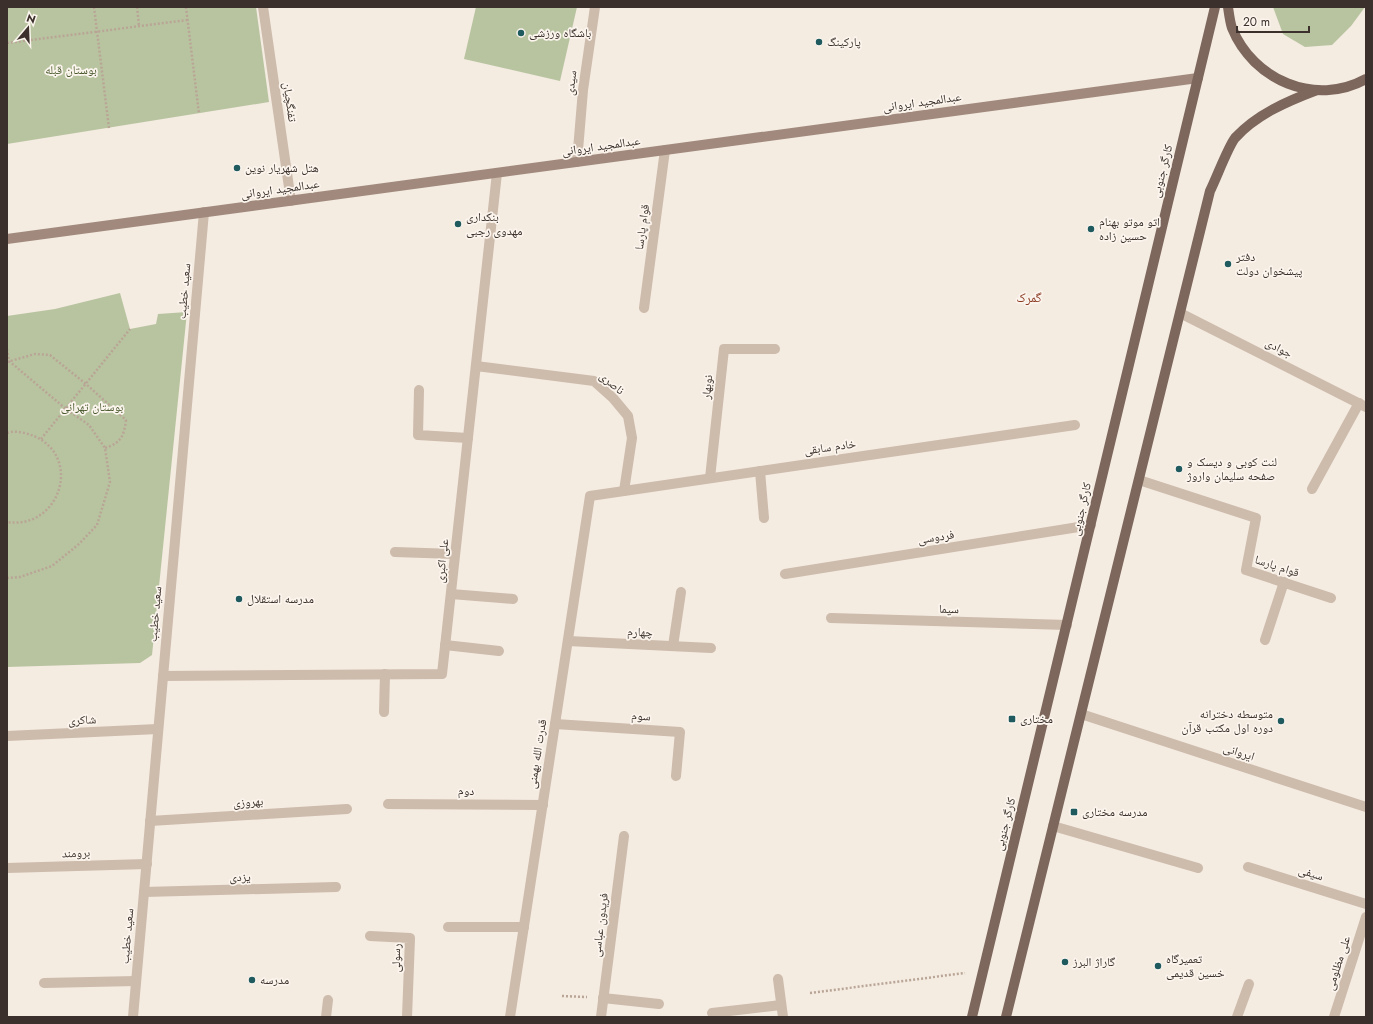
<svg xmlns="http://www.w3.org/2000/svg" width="1373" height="1024" viewBox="0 0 1373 1024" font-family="Jost,'Noto Naskh Arabic',sans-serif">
<rect width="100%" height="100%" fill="#f4ebe1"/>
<!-- green -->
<g fill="#b8c4a0">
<polygon points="7,7 256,7 269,102 7,144"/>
<polygon points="476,7 577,7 560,81 464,59"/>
<polygon points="1273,7 1365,7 1351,26 1332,45 1305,47 1283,34"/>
<polygon points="120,293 130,329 156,324 158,314 187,312 152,655 140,663 7,667 7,316 55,309"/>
</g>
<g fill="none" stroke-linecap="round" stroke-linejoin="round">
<!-- path -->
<g stroke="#b9a596" stroke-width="2.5" stroke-dasharray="2 2" stroke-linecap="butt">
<polyline points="94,7 109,128"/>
<polyline points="137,7 139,26"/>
<polyline points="186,7 199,114"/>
<polyline points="7,43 188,20"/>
<polyline points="7,349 9,361 66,409 89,425 105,448 110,482 97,525 79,544 52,566 20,577 7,578"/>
<path d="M7 362 35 354 50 355 86 384 126 420C124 436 121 443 105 448"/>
<path d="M7 433C16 430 26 433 34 436 83 457 60 530 7 522"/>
<polyline points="41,439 130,329"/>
<polyline points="810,993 965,973"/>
<polyline points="562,996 587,997"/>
</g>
<!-- service -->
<g stroke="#cdbbac" stroke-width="10">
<polyline points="644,308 665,150"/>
<polyline points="419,390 418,435 468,438"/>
<polyline points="760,471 764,518"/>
<polyline points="710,478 724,349 775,349"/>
<polyline points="1312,489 1359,403"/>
<polyline points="395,552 455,554"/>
<polyline points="451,594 513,599"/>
<polyline points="831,618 1067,625"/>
<polyline points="1265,640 1284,582"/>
<polyline points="568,641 711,648"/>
<polyline points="445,645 499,651"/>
<polyline points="673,646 681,592"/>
<polyline points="384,712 385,674"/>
<polyline points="555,724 680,732 676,776"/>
<polyline points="7,736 158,729"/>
<polyline points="388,804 543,805"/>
<polyline points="150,821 347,809"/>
<polyline points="1053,826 1198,868"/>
<polyline points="1248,867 1366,904"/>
<polyline points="7,868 147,864"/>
<polyline points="144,892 336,887"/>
<polyline points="448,927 524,927"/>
<polyline points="370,936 410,938 407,1017"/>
<polyline points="778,979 783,1017"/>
<polyline points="44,983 136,981"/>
<polyline points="603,998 659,1004"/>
<polyline points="712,1013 781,1005"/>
<polyline points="326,1017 328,1000"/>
<polyline points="1237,1017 1249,984"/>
</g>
<!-- minor -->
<g stroke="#cdbbac" stroke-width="10">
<polyline points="263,7 291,201"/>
<polyline points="577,162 583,90 595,7"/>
<polyline points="1180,313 1366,407"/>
<polyline points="476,366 594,381 613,398 628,416 632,438 624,491"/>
<polyline points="1139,480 1256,518 1246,570 1331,598"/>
<polyline points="785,574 1091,525"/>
<polyline points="163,676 442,674 497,173"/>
<polyline points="1081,714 1366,807"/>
<polyline points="510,1017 590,496 1075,425"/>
<polyline points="601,1017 624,836"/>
<polyline points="1334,1017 1366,917"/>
</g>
<!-- tertiary -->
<polyline stroke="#cdbbac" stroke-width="10" points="133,1017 204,212"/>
<!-- secondary -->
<polyline stroke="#a18a7d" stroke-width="10" points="7,239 1198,78"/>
<!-- primary -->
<g stroke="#7d675c" stroke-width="10">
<path d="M1228 7C1229 14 1230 22 1232 28 1253 80 1315 107 1366 79"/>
<polyline points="972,1017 1215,7"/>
<path d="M1006 1017 1210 191C1216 179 1228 147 1235 138 1257 114 1288 101 1317 90"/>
</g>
</g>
<!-- markers -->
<g fill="#1f5a5e" stroke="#fbf5ee" stroke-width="1.5">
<circle cx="521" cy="33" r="4"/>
<circle cx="819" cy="42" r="4"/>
<circle cx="237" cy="168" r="4"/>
<circle cx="458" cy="224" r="4"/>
<circle cx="1091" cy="229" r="4"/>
<circle cx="1228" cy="264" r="4"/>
<circle cx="1179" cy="469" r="4"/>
<circle cx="239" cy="599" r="4"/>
<rect x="1008" y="715" width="8" height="8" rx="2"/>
<circle cx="1281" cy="721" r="4"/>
<rect x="1070" y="808" width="8" height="8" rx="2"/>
<circle cx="1065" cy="962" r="4"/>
<circle cx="1158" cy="966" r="4"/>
<circle cx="252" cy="980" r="4"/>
</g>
<g text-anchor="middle" stroke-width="3.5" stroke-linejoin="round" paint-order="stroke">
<!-- poi labels -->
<g font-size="12" fill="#3b302b" stroke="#fbf5ee" text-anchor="start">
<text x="529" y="37">باشگاه ورزشی</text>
<text x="827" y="46">پارکینگ</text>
<text x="245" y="172">هتل شهریار نوین</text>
<text x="466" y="221">بنکداری<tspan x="466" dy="14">مهدوی رجبی</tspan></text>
<text x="1099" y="226">اتو موتو بهنام<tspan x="1099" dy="14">حسین زاده</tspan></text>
<text x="1236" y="261">دفتر<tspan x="1236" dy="14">پیشخوان دولت</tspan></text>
<text x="1187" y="466">لنت کوبی و دیسک و<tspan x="1187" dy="14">صفحه سلیمان واروژ</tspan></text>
<text x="247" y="603">مدرسه استقلال</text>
<text x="1273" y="718" text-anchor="end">متوسطه دخترانه<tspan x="1273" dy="14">دوره اول مکتب قرآن</tspan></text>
<text x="1020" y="723">مختاری</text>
<text x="1082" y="816">مدرسه مختاری</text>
<text x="1166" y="963">تعمیرگاه<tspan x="1166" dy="14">خسین قدیمی</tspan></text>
<text x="1073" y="966">گاراژ البرز</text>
<text x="260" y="984">مدرسه</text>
</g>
<!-- park labels -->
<g font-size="12" fill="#4a5a2e" stroke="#fbf5ee">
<text x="71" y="74">بوستان قبله</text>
<text x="92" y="411">بوستان تهرانی</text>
</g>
<!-- street labels -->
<g font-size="12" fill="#3b302b" stroke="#fbf5ee">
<text transform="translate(571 83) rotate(-83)" y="4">سیدی</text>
<text transform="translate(290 102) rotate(82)" y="4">تفنگچیان</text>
<text transform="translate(922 102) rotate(-8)" y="4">عبدالمجید ایروانی</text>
<text transform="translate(601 146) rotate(-8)" y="4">عبدالمجید ایروانی</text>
<text transform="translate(1162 171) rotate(-76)" y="4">کارگر جنوبی</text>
<text transform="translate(280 189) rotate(-8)" y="4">عبدالمجید ایروانی</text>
<text transform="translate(642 227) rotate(-82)" y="4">قوام پارسا</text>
<text transform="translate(184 291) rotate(-85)" y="4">سعید خطیب</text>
<text transform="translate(1279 348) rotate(27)" y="4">جوادی</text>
<text transform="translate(612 383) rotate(40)" y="4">ناصری</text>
<text transform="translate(707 387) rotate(-84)" y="4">نوبهار</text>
<text transform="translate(830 447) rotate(-8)" y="4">خادم سابقی</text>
<text transform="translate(1081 509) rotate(-77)" y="4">کارگر جنوبی</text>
<text transform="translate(936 537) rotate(-9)" y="4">فردوسی</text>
<text transform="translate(442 561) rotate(-84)" y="4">علی اکبری</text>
<text transform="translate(1277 566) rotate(18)" y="4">قوام پارسا</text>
<text transform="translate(949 609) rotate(2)" y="4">سیما</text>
<text transform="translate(155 614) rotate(-85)" y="4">سعید خطیب</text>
<text transform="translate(640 632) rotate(3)" y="4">چهارم</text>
<text transform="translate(641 716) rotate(4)" y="4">سوم</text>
<text transform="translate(82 720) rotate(-3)" y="4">شاکری</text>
<text transform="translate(1239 752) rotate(18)" y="4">ایروانی</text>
<text transform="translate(537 754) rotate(-81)" y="4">قدرت الله بهمنی</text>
<text x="466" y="795">دوم</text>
<text transform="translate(248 802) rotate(-4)" y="4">بهروزی</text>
<text transform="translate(1005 824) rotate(-76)" y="4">کارگر جنوبی</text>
<text transform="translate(76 853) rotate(-2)" y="4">برومند</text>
<text transform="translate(1311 873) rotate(17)" y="4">سیفی</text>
<text transform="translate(240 877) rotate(-1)" y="4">یزدی</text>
<text transform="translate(600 925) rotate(-83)" y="4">فریدون عباسی</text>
<text transform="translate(127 936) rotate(-85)" y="4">سعید خطیب</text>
<text transform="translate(396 958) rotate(-89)" y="4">رسولی</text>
<text transform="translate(1338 963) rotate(-72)" y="4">علی مظلومی</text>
</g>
<!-- neighbourhood labels -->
<g font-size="13" fill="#8c3b22" stroke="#fbf5ee">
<text x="1029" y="302">گمرک</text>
</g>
</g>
<!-- border -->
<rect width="1373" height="1024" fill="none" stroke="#3b302b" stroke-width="16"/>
<!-- north arrow -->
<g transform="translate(28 28) rotate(19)" stroke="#fbf5ee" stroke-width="3" paint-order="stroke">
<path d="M0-3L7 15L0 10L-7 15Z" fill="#3b302b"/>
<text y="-6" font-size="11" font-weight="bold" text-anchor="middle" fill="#3b302b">N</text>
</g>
<!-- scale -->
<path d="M1237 26v6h72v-6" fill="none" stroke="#3b302b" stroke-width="2"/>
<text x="1243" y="26" font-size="12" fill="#3b302b" stroke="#fbf5ee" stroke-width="3" paint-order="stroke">20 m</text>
</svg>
